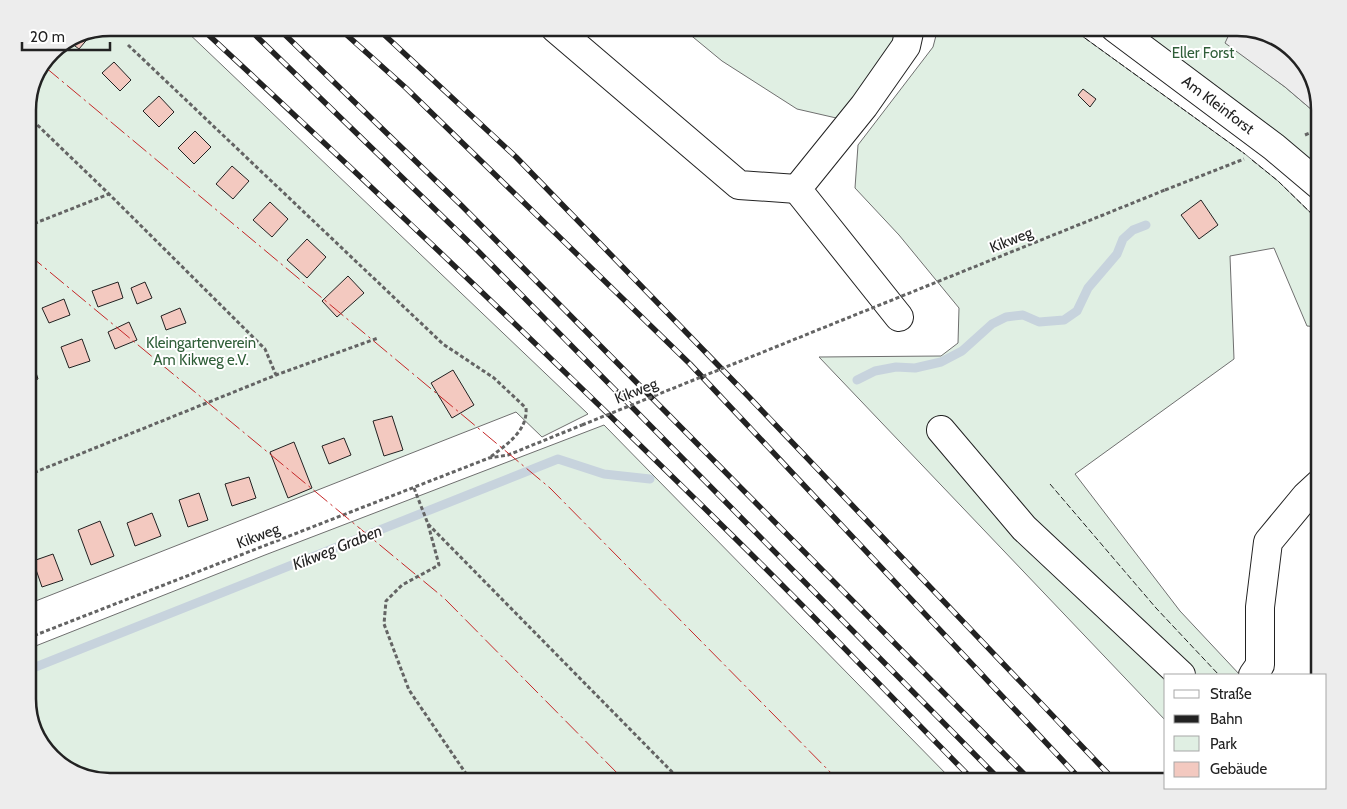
<svg xmlns="http://www.w3.org/2000/svg" width="1347" height="809" viewBox="0 0 1347 809" font-family="Cabin,sans-serif">
<rect width="100%" height="100%" fill="#fff"/>
<!-- green -->
<g fill="#e0efe3" stroke="#6f6f6f">
<polygon points="110,28 183,28 588,414 542,437 516,412 28,604 28,105 52,51"/>
<polygon points="682,28 896,28 894,49 845,120 797,109 722,61"/>
<polygon points="938,28 1071,28 1245,154 1278,181 1319,221 1319,327 1307,326 1274,248 1230,256 1234,359 1075,474 1180,611 1240,675 1166,675 1166,721 819,357 941,356 958,343 959,308 899,235 855,188 858,145 933,47"/>
<polygon points="1129,28 1232,28 1226,43 1285,87 1319,116 1319,175"/>
<polygon points="604,425 953,781 110,781 68,770 39,741 28,704 28,649 265,555"/>
</g>
<!-- parking -->
<polygon fill="#ededed" stroke="#6f6f6f" points="1232,28 1279,39 1308,68 1319,105 1319,116 1285,87 1225,43"/>
<g fill="none" stroke-linecap="round" stroke-linejoin="round">
<!-- stream -->
<g stroke="#c7d3dd" stroke-width="9">
<polyline points="857,380 875,371 896,367 915,368 941,362 962,351 992,324 1006,317 1023,315 1039,322 1064,320 1077,311 1088,288 1117,254 1123,239 1133,230 1146,225"/>
<polyline points="28,670 558,459 604,474 650,479"/>
</g>
</g>
<!-- building -->
<g fill="#f3c9c0" stroke="#222">
<polygon points="90,36 79,49 71,43"/>
<polygon points="114,62 131,80 120,91 102,73"/>
<polygon points="1083,89 1096,99 1090,107 1078,95"/>
<polygon points="159,96 174,112 159,127 143,111"/>
<polygon points="195,131 211,147 194,164 178,148"/>
<polygon points="232,166 249,181 233,199 216,184"/>
<polygon points="1201,200 1218,225 1199,239 1181,215"/>
<polygon points="270,202 288,219 272,237 253,220"/>
<polygon points="307,239 326,257 307,278 287,260"/>
<polygon points="348,276 364,293 337,317 322,301"/>
<polygon points="118,282 123,298 98,307 92,291"/>
<polygon points="145,282 152,298 137,304 131,288"/>
<polygon points="64,299 70,315 49,323 42,308"/>
<polygon points="180,308 186,323 166,330 161,316"/>
<polygon points="129,322 137,340 115,349 108,332"/>
<polygon points="82,339 90,361 69,368 61,347"/>
<polygon points="33,363 38,379 28,383 28,365"/>
<polygon points="453,370 474,405 452,418 431,383"/>
<polygon points="392,416 403,450 384,456 373,421"/>
<polygon points="344,438 351,455 329,464 322,446"/>
<polygon points="294,442 312,488 288,498 270,452"/>
<polygon points="249,477 256,498 232,506 225,484"/>
<polygon points="199,493 208,520 188,527 179,500"/>
<polygon points="152,513 161,536 135,546 127,523"/>
<polygon points="100,521 114,556 91,565 78,530"/>
<polygon points="53,554 63,580 42,587 33,561"/>
</g>
<g fill="none" stroke-linecap="round" stroke-linejoin="round">
<!-- minor casing -->
<g stroke="#222" stroke-width="30">
<g id="minor">
<polyline points="555,28 739,185 797,189"/>
<polyline points="1115,28 1274,147 1319,185"/>
<polyline points="899,317 797,189 864,106 906,46 910,28"/>
<polyline points="941,430 1024,528 1181,675"/>
<polyline points="1253,675 1260,665 1260,607 1268,542 1306,496 1319,484"/>
</g>
</g>
<!-- path -->
<g stroke="#646464" stroke-width="3" stroke-dasharray="4 2.5" stroke-linecap="butt">
<path d="M128 45 443 344 494 378 526 408C528 431 506 445 489 458"/>
<polyline points="28,116 109,194 265,349 276,375"/>
<polyline points="1305,135 1319,129"/>
<polyline points="1165,190 1244,159"/>
<polyline points="28,226 109,194"/>
<polyline points="28,475 276,375 378,338"/>
<polyline points="414,488 428,524 439,565 402,585 386,601 384,624 409,690 471,781"/>
<polyline points="428,524 681,781"/>
<polyline points="28,638 489,458 508,455 582,425"/>
</g>
<!-- minor -->
<use href="#minor" stroke="#fff" stroke-width="28"/>
<!-- rail casing -->
<g stroke="#222" stroke-width="5.5">
<g id="rail">
<path d="M201 28C387 200 570 375 750 553 826 628 899 705 974 781"/>
<polyline points="248,28 476,249 1001,781"/>
<polyline points="278,28 461,205 1031,781"/>
<polyline points="339,28 406,88 690,364 1082,781"/>
<polyline points="377,28 516,157 749,397 1115,781"/>
</g>
</g>
<!-- rail -->
<use href="#rail" stroke="#fff" stroke-width="4" stroke-dasharray="11" stroke-linecap="butt"/>
<!-- path-bridge -->
<polyline stroke="#646464" stroke-width="3" stroke-dasharray="4 2.5" stroke-linecap="butt" points="582,425 1165,190"/>
<!-- fence -->
<g stroke="#222" stroke-width="1" stroke-dasharray="6 2.5" stroke-linecap="butt">
<polyline points="1071,28 1245,154"/>
<polyline points="1252,160 1278,181 1319,221"/>
<polyline points="1050,484 1156,608 1219,675"/>
</g>
<!-- power -->
<g stroke="#c62828" stroke-width="1" stroke-dasharray="18 4 2.5 4" stroke-linecap="butt">
<polyline points="45,67 550,488 839,781"/>
<polyline points="28,254 444,598 625,781"/>
</g>
</g>
<g text-anchor="middle" stroke-width="4" stroke-linejoin="round" paint-order="stroke">
<!-- park labels -->
<g font-size="15" fill="#2f5e38" stroke="#fff">
<text x="1203" y="58">Eller Forst</text>
<text x="201" y="348">Kleingartenverein<tspan x="201" dy="17">Am Kikweg e.V.</tspan></text>
</g>
<!-- street labels -->
<g font-size="15" fill="#222" stroke="#fff">
<text transform="translate(1218 105) rotate(37)" y="5">Am Kleinforst</text>
<text transform="translate(1011 240) rotate(-22)" y="5">Kikweg</text>
<text transform="translate(636 391) rotate(-22)" y="5">Kikweg</text>
<text transform="translate(258 536) rotate(-21)" y="5">Kikweg</text>
</g>
<!-- water labels -->
<g font-size="16" font-style="italic" fill="#222" stroke="#fff">
<text transform="translate(337 547) rotate(-22)" y="6">Kikweg Graben</text>
</g>
</g>
<!-- crop -->
<path d="M0 0H1347V809H0ZM110 36H1237A74 74 0 0 1 1311 110V699A74 74 0 0 1 1237 773H110A74 74 0 0 1 36 699V110A74 74 0 0 1 110 36Z" fill="#ededed" fill-rule="evenodd"/>
<path fill="none" stroke="#222" stroke-width="2.5" d="M110 36H1237A74 74 0 0 1 1311 110V699A74 74 0 0 1 1237 773H110A74 74 0 0 1 36 699V110A74 74 0 0 1 110 36Z"/>
<!-- legend -->
<rect x="1164" y="674" width="162" height="115" fill="#ffffff" stroke="#a7a7a7"/>
<rect x="1174" y="690" width="25" height="8" fill="#ffffff" stroke="#a7a7a7"/>
<text x="1210" y="699" font-size="15" fill="#222222">Straße</text>
<rect x="1174" y="715" width="25" height="8" fill="#222222" stroke="#a7a7a7"/>
<text x="1210" y="724" font-size="15" fill="#222222">Bahn</text>
<rect x="1174" y="736" width="25" height="15" fill="#e0efe3" stroke="#a7a7a7"/>
<text x="1210" y="749" font-size="15" fill="#222222">Park</text>
<rect x="1174" y="762" width="25" height="15" fill="#f3c9c0" stroke="#a7a7a7"/>
<text x="1210" y="774" font-size="15" fill="#222222">Gebäude</text>
<!-- scale -->
<path d="M22 42v8h88v-8" fill="none" stroke="#222222" stroke-width="2.5"/>
<text x="30" y="42" font-size="15" fill="#222222" stroke="#ffffff" stroke-width="4" paint-order="stroke">20 m</text>
</svg>
